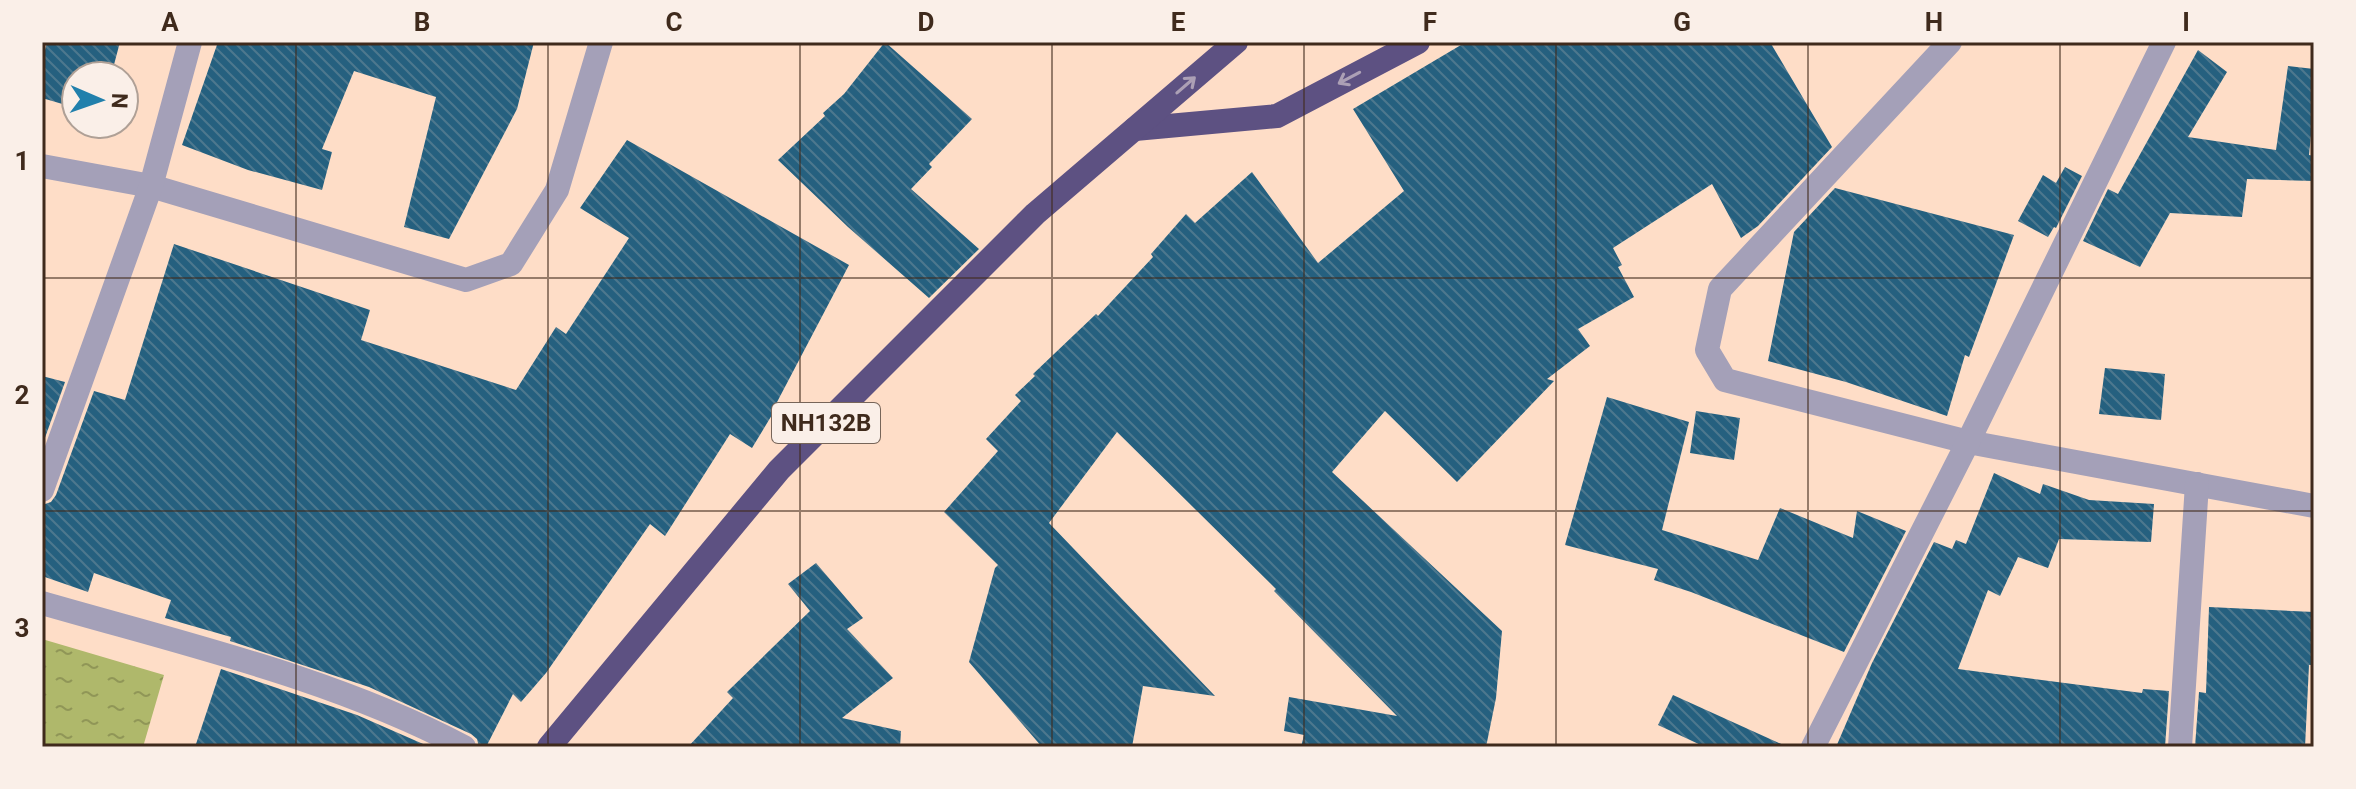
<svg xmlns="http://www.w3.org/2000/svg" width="2356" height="789" viewBox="0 0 2356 789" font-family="Roboto,sans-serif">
<defs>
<pattern id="water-ripples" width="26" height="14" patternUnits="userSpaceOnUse" patternTransform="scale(2)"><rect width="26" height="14" fill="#afb86b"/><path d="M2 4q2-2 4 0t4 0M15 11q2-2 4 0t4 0" fill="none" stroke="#909657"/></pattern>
<pattern id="building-back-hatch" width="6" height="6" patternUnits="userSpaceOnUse" patternTransform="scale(2)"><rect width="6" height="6" fill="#25607f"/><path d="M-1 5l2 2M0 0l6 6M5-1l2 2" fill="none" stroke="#4d788e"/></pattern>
</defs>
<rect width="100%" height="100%" fill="#feddc7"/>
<!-- water -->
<polygon fill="url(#water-ripples)" points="42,639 164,675 143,747 42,747"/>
<!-- building -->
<g fill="url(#building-back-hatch)">
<polygon points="47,42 120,42 111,76 76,76 76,108 42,98 42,62"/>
<polygon points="218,42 534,42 517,109 449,239 404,227 436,97 354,71 322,149 332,152 322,190 248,170 182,145"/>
<polygon points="885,42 972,119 929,164 932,167 911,189 979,249 929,298 848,227 778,160 825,116 823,113 844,94"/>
<polygon points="1466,42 1770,42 1832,147 1758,226 1741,238 1712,184 1613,248 1622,265 1618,267 1634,297 1578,329 1590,346 1547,379 1554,381 1457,482 1385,411 1332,472 1502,631 1496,698 1486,747 1301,747 1304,735 1284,731 1289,697 1397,716 1274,591 1276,589 1117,432 1049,523 1215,696 1143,686 1132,747 1042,747 969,662 995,568 998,565 944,512 998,451 986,439 1021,401 1015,395 1035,376 1033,374 1096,314 1098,316 1153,257 1151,254 1186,214 1195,223 1252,172 1318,263 1404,191 1353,109"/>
<polygon points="2198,50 2227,72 2188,137 2276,150 2288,66 2314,69 2314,105 2309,155 2314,156 2314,181 2247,179 2242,217 2170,213 2140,267 2083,241 2108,189 2118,194"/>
<polygon points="627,140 849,265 776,404 778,405 752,448 730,434 665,536 650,524 546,673 521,702 513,694 486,747 479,747 477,739 471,734 369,687 230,641 231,637 165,618 171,600 94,573 88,592 42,576 42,505 51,502 56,495 94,391 125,400 174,244 370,310 361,340 516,390 556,327 566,334 629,238 580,208"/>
<polygon points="2065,167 2082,176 2056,228 2054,227 2048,237 2018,221 2043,175 2056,183"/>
<polygon points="1835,188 2014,235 1969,357 1965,355 1947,416 1846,382 1768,361 1794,232"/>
<polygon points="2105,368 2165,374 2161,420 2099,414"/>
<polygon points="42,376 65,382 42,446"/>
<polygon points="1607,397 1689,422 1662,530 1758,560 1780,508 1853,538 1857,511 1906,531 1844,652 1691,592 1654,580 1658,569 1565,545"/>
<polygon points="1696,411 1740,418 1734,460 1690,453"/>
<polygon points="1994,473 2040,494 2043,484 2089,500 2154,504 2151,542 2059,539 2048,568 2018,557 2000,596 1988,590 1958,669 2142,693 2143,689 2169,691 2165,747 1836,747 1872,663 1934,542 1952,549 1956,540 1966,544"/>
<polygon points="816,563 863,618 847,629 893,678 842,718 901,731 900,747 688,747 733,698 727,692 810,611 788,584"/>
<polygon points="2209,607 2314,612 2314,665 2309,665 2305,747 2195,747 2199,692 2206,693"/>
<polygon points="221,669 357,715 430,747 195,747"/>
<polygon points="1673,695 1788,747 1705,747 1658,725"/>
</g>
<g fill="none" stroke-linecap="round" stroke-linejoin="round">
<!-- minor -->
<g stroke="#a4a0b8" stroke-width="24">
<polyline points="1950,42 1720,289 1707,350 1725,380 1968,442 2314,506"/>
<polyline points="42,166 151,186 466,280 511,264 557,190 601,42"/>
<polyline points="42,490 151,186 190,42"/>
<path d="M42 603C184 644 333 678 464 747"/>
<polyline points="1813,747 1968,442 2164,42"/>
<polyline points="2180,747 2197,484"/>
</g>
<!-- highway -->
<g stroke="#5d5182" stroke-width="24">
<polyline points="1135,129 1277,116 1418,42"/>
<polyline points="549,747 779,470 1035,214 1236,42"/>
</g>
</g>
<!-- one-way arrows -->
<defs><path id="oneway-shaft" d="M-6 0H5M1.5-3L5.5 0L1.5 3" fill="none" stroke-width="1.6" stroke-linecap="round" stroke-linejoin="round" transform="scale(2)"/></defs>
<g stroke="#aca0b5">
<use href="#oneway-shaft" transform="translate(1349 78) rotate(152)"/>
<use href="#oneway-shaft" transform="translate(1186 85) rotate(-41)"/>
</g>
<!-- grid -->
<path fill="none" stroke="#3f2a1c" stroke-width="2" stroke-opacity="0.55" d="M296 42V747M548 42V747M800 42V747M1052 42V747M1304 42V747M1556 42V747M1808 42V747M2060 42V747M42 278H2314M42 511H2314"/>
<g text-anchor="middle" stroke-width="8" stroke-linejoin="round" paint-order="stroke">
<!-- shield labels -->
<rect fill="#faefe8" stroke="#776559" stroke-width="2" x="772" y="403" width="108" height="40" rx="6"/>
<g font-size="24" font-weight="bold" fill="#3f2a1c">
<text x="826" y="431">NH132B</text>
</g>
</g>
<!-- border -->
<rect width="2356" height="789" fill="none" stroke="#faefe8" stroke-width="88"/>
<!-- north arrow -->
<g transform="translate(100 100) rotate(92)"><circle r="38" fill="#faefe8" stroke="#afa096" stroke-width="2"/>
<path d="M0-6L14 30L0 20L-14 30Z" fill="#2180ac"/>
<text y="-12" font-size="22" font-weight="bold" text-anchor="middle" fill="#3f2a1c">N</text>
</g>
<rect x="44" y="44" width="2268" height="701" fill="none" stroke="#3f2a1c" stroke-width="3"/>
<g font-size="26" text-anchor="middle" font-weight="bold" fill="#3f2a1c">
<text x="170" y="31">A</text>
<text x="422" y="31">B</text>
<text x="674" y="31">C</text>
<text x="926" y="31">D</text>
<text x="1178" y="31">E</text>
<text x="1430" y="31">F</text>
<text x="1682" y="31">G</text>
<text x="1934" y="31">H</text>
<text x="2186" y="31">I</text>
<text x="22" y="170">1</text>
<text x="22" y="404">2</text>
<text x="22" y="637">3</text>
</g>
</svg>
